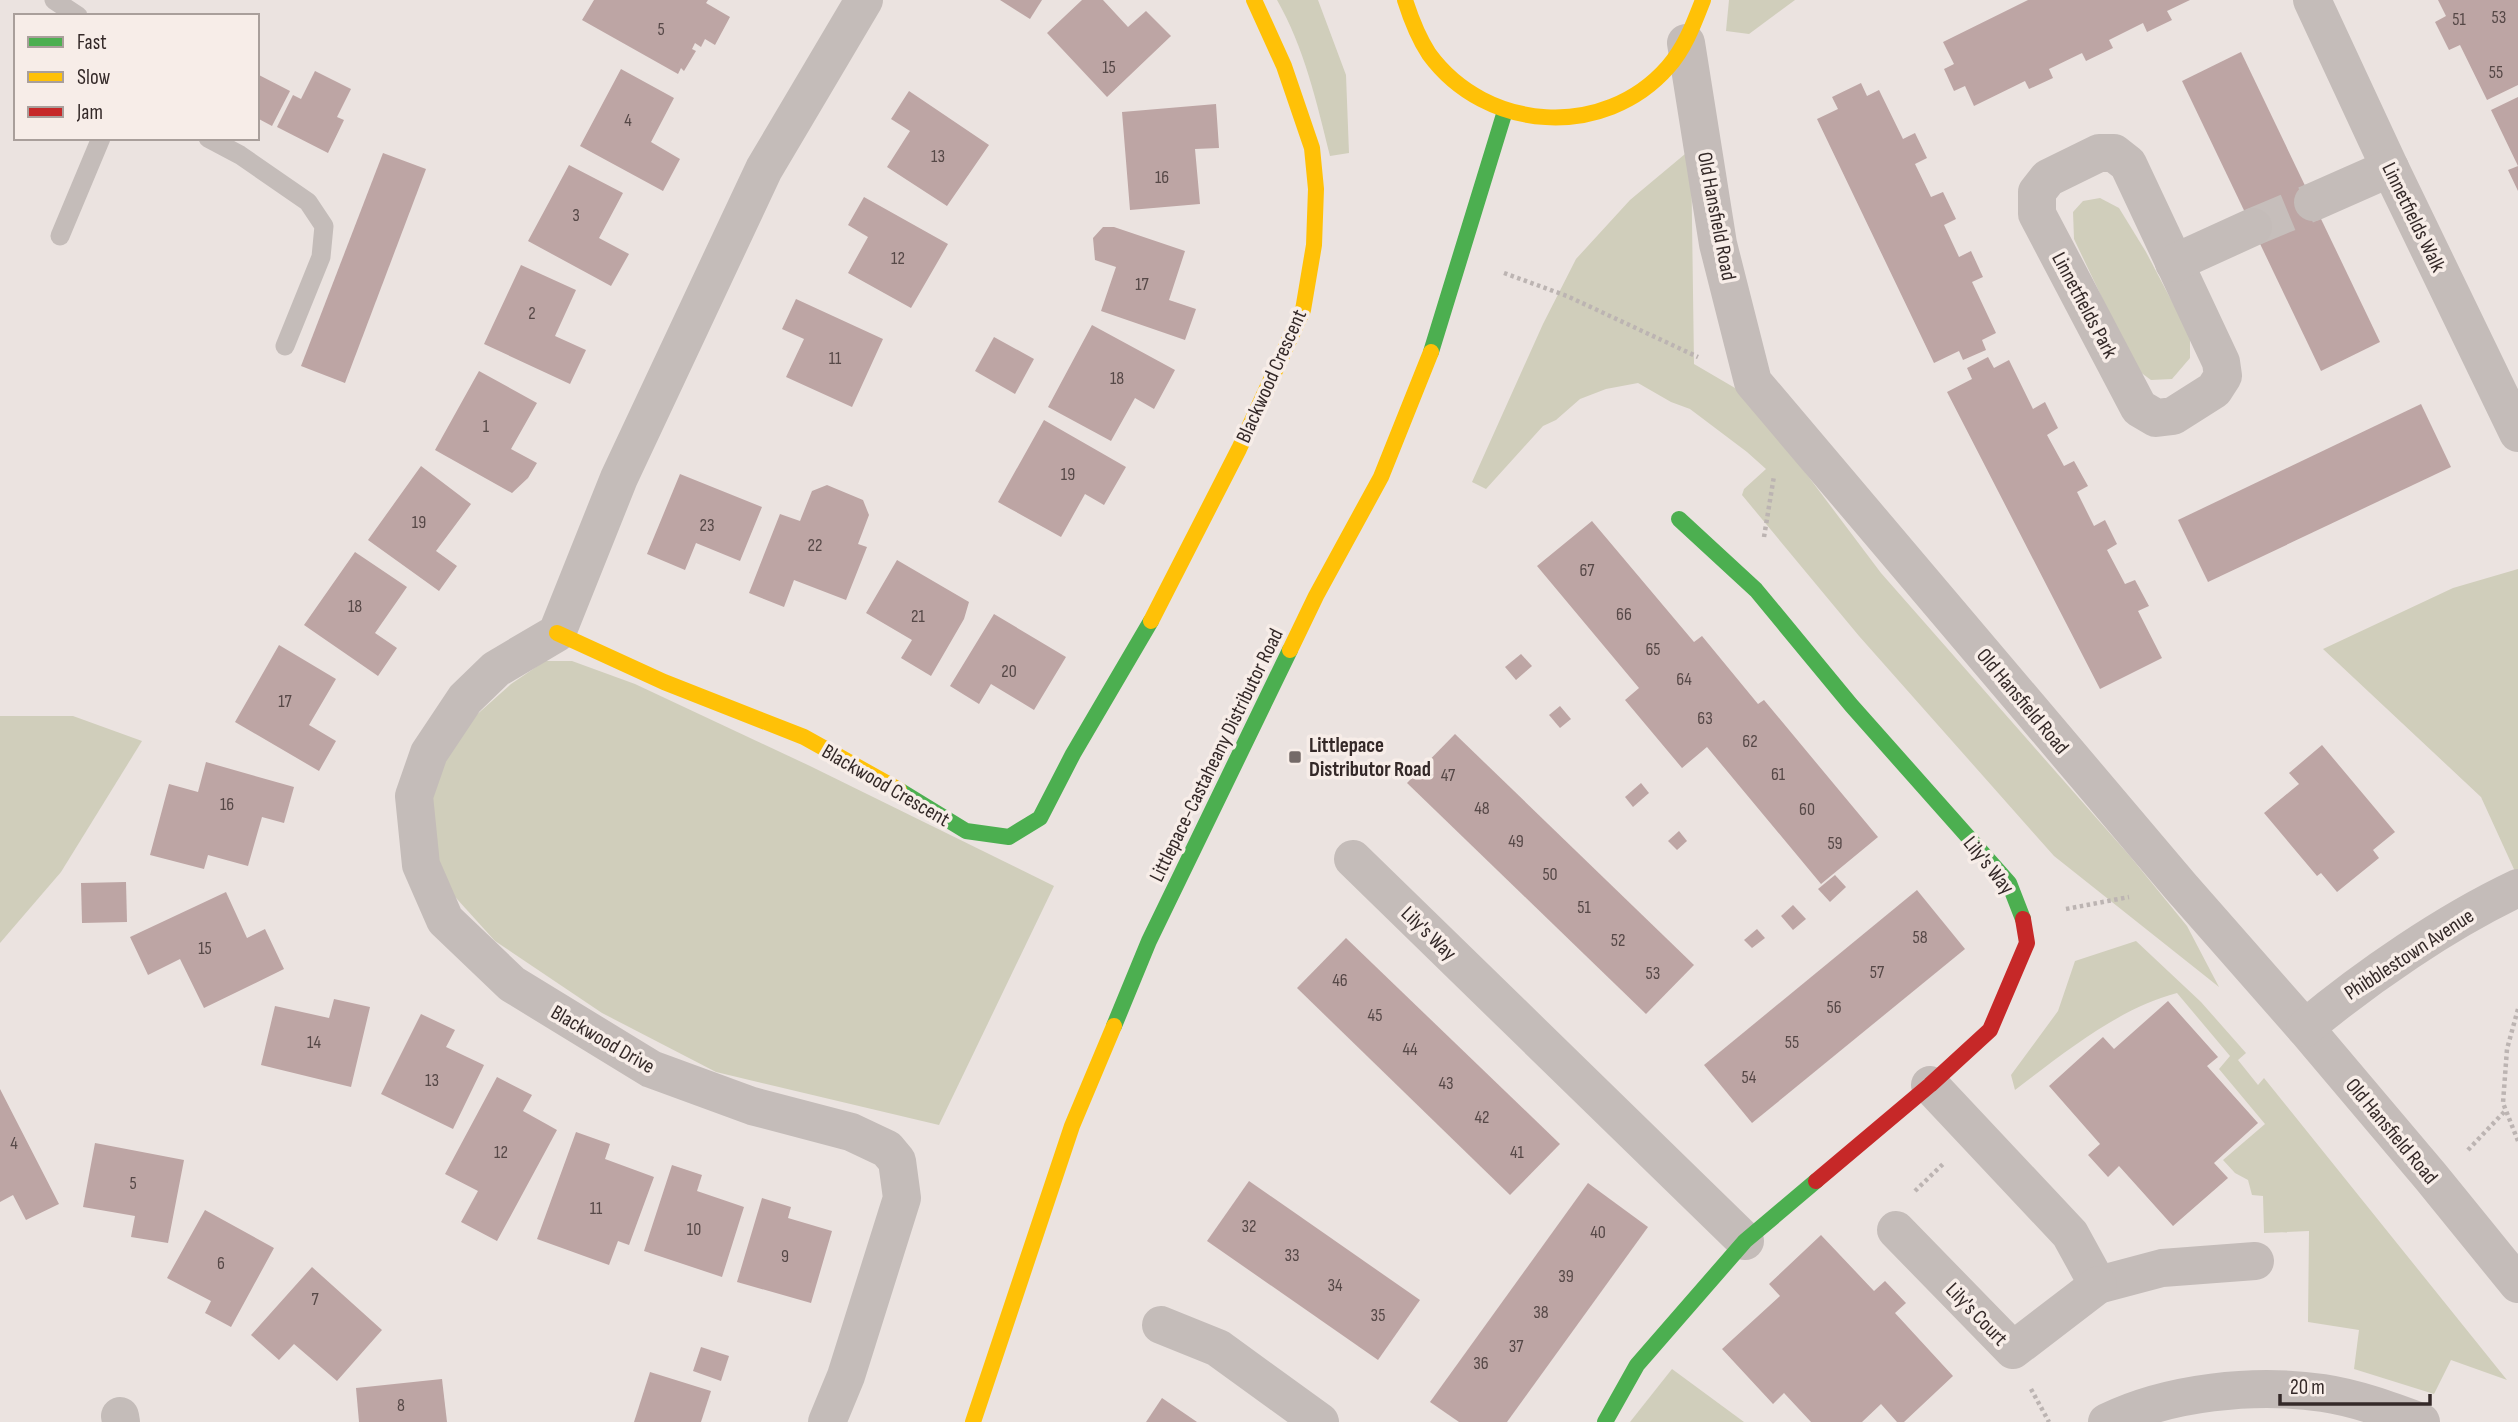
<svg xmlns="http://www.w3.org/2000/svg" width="2518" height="1422" viewBox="0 0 2518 1422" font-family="'Sofia Sans Condensed',sans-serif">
<rect width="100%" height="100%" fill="#ebe3e0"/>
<!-- green -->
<g fill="#d0cebb">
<path d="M1277 0H1318L1346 75 1349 153 1330 156C1317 103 1304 47 1277 0Z"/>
<polygon points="1729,0 1795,0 1749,34 1726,31"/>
<polygon points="1691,149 1694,364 1747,395 1881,573 2129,855 2187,926 2219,987 2054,856 1859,636 1742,495 1744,489 1766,469 1747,452 1690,409 1671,402 1638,383 1606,389 1580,399 1556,420 1543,426 1486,489 1472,482 1543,324 1576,259 1630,200"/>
<polygon points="2100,198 2119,208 2146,252 2190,336 2190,358 2172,379 2151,380 2136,369 2074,239 2073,212 2083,201"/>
<polygon points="2518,569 2518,878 2481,797 2323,649 2453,588"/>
<polygon points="545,661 572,661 635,684 810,766 1054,886 939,1125 716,1072 602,1013 495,941 447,888 428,832 431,786 455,734 511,684"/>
<polygon points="0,716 73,716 142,741 61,872 0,943"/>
<path d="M2136 941 2201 1002 2246 1053 2238 1060 2258 1085 2264 1078 2507 1380 2451 1360 2434 1394 2354 1369 2359 1330 2308 1322 2309 1231 2264 1233 2263 1196 2252 1195 2248 1180 2235 1173 2223 1160 2265 1124 2219 1069 2230 1056 2177 993C2117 1009 2064 1053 2015 1090L2011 1075 2058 1011 2075 961Z"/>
<polygon points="1672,1369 1744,1422 1630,1422"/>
</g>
<!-- building -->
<g fill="#bda5a4">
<polygon points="594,0 708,0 706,3 730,17 715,45 705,39 701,47 695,43 692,49 696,51 684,71 681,68 678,74 582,20"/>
<polygon points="1000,0 1042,0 1030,19"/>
<polygon points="1082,0 1103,0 1128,27 1146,11 1171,36 1107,97 1047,33"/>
<polygon points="2028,0 2190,0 2167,11 2172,20 2147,32 2143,23 2109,40 2113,48 2086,61 2082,53 2049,69 2053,78 2029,89 2025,81 1974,106 1965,86 1954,91 1944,69 1954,64 1943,42"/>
<polygon points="2438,0 2518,0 2518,85 2487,100 2460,45 2449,50 2435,22 2446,16"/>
<polygon points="2241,52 2380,342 2321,371 2182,81"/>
<polygon points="621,69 674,98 651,142 680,159 663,191 580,146"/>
<polygon points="315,71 351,89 337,117 344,120 328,153 277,127 293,95 301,99"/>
<polygon points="257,74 290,91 272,126 257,118"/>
<polygon points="1861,83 1867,96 1879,90 1903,139 1915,133 1927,158 1915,164 1931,197 1943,192 1956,219 1944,225 1959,257 1971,251 1983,277 1972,282 1996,333 1982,340 1986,350 1963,360 1959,351 1934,363 1817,119 1838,109 1832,97"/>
<polygon points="909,91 989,145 947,206 887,167 910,131 891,119"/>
<polygon points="2518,97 2518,191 2508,170 2518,166 2491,110"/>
<polygon points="1216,104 1219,148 1195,149 1200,204 1130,210 1122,112"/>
<polygon points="383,153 426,169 345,383 301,366"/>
<polygon points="569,165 623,193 599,238 629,254 611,286 528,241"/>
<polygon points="864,197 948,244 911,308 848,273 868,237 848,225"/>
<polygon points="1103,227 1114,227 1185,251 1169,300 1196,309 1185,340 1101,311 1116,267 1095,260 1093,238"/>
<polygon points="521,265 576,290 555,336 586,350 570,384 484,344"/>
<polygon points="796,299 883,339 852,407 786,377 804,339 782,329"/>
<polygon points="1092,325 1175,370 1154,409 1135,398 1111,441 1048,407"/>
<polygon points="994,337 1034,359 1015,394 975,371"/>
<polygon points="1988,357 1994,368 2009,360 2033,409 2045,402 2058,428 2047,435 2064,466 2074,461 2088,486 2077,492 2094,526 2105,520 2117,544 2107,550 2125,584 2135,580 2149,606 2138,611 2162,658 2100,689 1947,392 1972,379 1967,368"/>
<polygon points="479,371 537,403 511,449 537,463 528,478 512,493 435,450"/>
<polygon points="2421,404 2451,467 2208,582 2178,520"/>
<polygon points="1044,420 1126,467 1104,505 1085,494 1061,537 998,502"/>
<polygon points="421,466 471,504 436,551 457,566 439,591 368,540"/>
<polygon points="680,474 762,507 740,561 696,543 685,570 647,554"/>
<polygon points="827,485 863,500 869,515 858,544 867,547 846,600 794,580 784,607 749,593 780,514 800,521 812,491"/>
<polygon points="1592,521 1694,642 1702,636 1758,704 1764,700 1878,837 1821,884 1707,747 1682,768 1625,700 1639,688 1537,566"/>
<polygon points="355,552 407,587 375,633 397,648 378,676 304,625"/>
<polygon points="897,560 969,602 964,619 931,676 901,658 912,640 866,613"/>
<polygon points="994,614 1066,657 1034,710 991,684 979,704 950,686"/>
<polygon points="279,645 336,679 309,725 336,741 319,771 235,722"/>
<polygon points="1521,654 1532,666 1516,680 1505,667"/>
<polygon points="1560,706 1571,719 1560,728 1549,715"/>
<polygon points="1455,734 1694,965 1646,1014 1407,783"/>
<polygon points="2322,745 2395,832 2373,850 2379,858 2337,892 2321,873 2317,876 2264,813 2299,784 2289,773"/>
<polygon points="206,762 294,787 284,823 262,817 248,866 208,855 204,869 150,855 169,784 198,792"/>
<polygon points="1641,783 1649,793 1633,807 1625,797"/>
<polygon points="1679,831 1687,841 1677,850 1668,841"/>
<polygon points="1835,875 1846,887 1830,902 1818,889"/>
<polygon points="126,882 127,922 82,923 81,883"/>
<polygon points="1917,890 1965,949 1752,1123 1704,1065"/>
<polygon points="226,892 247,938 265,929 284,969 204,1008 180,959 148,975 130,937"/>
<polygon points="1793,905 1806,919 1793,930 1781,916"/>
<polygon points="1757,929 1765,938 1752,948 1744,940"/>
<polygon points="1346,938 1560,1144 1510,1195 1297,988"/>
<polygon points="334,999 370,1007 351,1087 261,1065 275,1006 329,1018"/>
<polygon points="2168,1001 2218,1057 2207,1066 2258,1123 2214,1163 2228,1178 2173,1226 2119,1166 2108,1177 2088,1155 2100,1144 2049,1086 2103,1037 2114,1049"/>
<polygon points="421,1014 455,1030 446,1047 484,1065 453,1129 381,1094"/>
<polygon points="497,1077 532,1095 523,1111 557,1130 497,1241 461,1222 478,1191 445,1174"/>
<polygon points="0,1089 59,1204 26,1220 13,1195 0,1202"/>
<polygon points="576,1132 610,1144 605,1159 654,1177 629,1245 618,1241 609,1265 537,1239"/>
<polygon points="95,1143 184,1160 168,1243 131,1237 135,1216 83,1207"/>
<polygon points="672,1165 702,1175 697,1191 744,1207 722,1277 644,1251"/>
<polygon points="1249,1181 1420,1300 1378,1360 1207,1241"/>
<polygon points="1588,1183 1648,1227 1507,1422 1459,1422 1430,1402"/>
<polygon points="762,1198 791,1207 788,1218 832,1231 811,1303 737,1282"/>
<polygon points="205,1210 274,1248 231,1327 205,1313 211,1301 167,1278"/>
<polygon points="1821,1235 1874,1291 1885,1281 1906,1303 1895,1313 1953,1376 1904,1422 1897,1422 1881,1404 1862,1422 1811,1422 1784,1393 1773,1404 1722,1349 1780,1296 1769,1284"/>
<polygon points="312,1267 382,1330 337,1381 294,1344 279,1360 251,1335"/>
<polygon points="701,1347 729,1356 721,1381 693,1371"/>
<polygon points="650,1372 711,1391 701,1422 634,1422"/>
<polygon points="442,1379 447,1422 359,1422 356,1388"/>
<polygon points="1162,1398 1197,1422 1146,1422"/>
</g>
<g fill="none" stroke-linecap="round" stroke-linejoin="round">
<!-- street-tunnel -->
<polyline stroke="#c6bebb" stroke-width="38" stroke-dasharray="38 19" stroke-linecap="butt" points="2253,227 2313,202"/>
<!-- path -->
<g stroke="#bcb4b2" stroke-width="4.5" stroke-dasharray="3.5 3.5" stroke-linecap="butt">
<polyline points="1504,273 1567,296 1698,357"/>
<polyline points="1764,537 1774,476"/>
<polyline points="2066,909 2129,897"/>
<polyline points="2518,1009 2507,1049 2503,1103 2518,1141"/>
<polyline points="2468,1150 2506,1110"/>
<polyline points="1915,1191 1944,1163"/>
<polyline points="2031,1389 2049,1422"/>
</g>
<!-- lane -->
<g stroke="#c4bcb9" stroke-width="19">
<polyline points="54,0 78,16"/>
<polyline points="208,138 240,155 308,202 324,226 321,257 285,346"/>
<polyline points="60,236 101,138"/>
</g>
<!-- street -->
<g stroke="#c4bcb9" stroke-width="38">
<polyline points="2312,0 2390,168 2518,433"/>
<polyline points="1686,43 1718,244 1753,382 2181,887 2305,1028 2431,1177 2518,1284"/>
<polygon points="2099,153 2114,153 2128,164 2221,362 2223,376 2214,390 2173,416 2156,418 2139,408 2037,214 2037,192 2048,178"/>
<polyline points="2313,202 2390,168"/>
<polyline points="2174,263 2253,227"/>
<polyline points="1353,859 1745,1241"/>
<path d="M2305 1028C2366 977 2446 922 2518 888"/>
<polyline points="1930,1085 2070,1234 2098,1285 2162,1268 2255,1261"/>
<polyline points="1896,1230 2013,1350 2098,1285"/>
<polyline points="1161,1325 1218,1348 1320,1422"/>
<polyline points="120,1416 121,1422"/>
<polyline points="827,1422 846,1376 902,1198 897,1161 887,1149 851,1132 752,1106 651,1069 512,984 445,920 421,865 414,796 429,753 465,699 496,669 557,633 619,478 764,169 864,0"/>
<path d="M2107 1422C2169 1392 2254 1383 2323 1393 2356 1398 2389 1410 2421 1422"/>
</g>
<!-- fast -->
<g stroke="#4caf50" stroke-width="16">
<polyline points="1431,352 1505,111"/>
<polyline points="1679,519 1756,590 1851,705 2009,883 2023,919"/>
<polyline points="899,790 966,831 1009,837 1040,818 1073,754 1151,621"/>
<polyline points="1114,1026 1149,941 1290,650"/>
<polyline points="1605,1422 1637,1365 1745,1241 1816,1181"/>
</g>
<!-- slow -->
<g stroke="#ffc107" stroke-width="16">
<path d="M1405 0C1411 19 1418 37 1429 54 1486 132 1604 140 1668 67 1685 48 1694 23 1703 0"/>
<polyline points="1151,621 1239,449 1303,310 1314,245 1316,189 1312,148 1284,66 1254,0"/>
<polyline points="557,633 664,682 804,737 899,790"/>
<polyline points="1290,650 1316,596 1381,477 1431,352"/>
<polyline points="973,1422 1072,1126 1114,1026"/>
</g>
<!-- jam -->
<polyline stroke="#c62828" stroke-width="16" points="1816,1181 1930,1085 1990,1030 2027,943 2023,919"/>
</g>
<!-- markers -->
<rect fill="#746a68" stroke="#f7ede8" stroke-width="2.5" x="1288" y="750" width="14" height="14" rx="3.5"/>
<g text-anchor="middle" stroke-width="7" stroke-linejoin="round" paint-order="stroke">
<!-- number labels -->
<g font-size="18" fill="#564847">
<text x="2499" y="23">53</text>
<text x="2459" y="25">51</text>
<text x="661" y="35">5</text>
<text x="1109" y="73">15</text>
<text x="2496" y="78">55</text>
<text x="628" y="126">4</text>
<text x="938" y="162">13</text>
<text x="1162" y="183">16</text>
<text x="576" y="221">3</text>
<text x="898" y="264">12</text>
<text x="1142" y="290">17</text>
<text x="532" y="319">2</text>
<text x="835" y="364">11</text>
<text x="1117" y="384">18</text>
<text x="486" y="432">1</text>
<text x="1068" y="480">19</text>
<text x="419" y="528">19</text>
<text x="707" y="531">23</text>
<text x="815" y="551">22</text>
<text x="1587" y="576">67</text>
<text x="355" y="612">18</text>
<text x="1624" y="620">66</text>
<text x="918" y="622">21</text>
<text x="1653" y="655">65</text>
<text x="1009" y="677">20</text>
<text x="1684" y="685">64</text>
<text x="285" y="707">17</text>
<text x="1705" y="724">63</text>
<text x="1750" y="747">62</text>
<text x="1778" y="780">61</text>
<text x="1448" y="781">47</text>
<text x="227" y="810">16</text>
<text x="1482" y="814">48</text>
<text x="1807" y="815">60</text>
<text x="1516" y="847">49</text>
<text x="1835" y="849">59</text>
<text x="1550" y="880">50</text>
<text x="1584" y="913">51</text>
<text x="1920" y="943">58</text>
<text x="1618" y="946">52</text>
<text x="205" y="954">15</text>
<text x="1877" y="978">57</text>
<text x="1653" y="979">53</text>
<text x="1340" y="986">46</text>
<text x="1834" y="1013">56</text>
<text x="1375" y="1021">45</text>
<text x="314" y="1048">14</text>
<text x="1792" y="1048">55</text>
<text x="1410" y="1055">44</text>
<text x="1749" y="1083">54</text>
<text x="432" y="1086">13</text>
<text x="1446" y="1089">43</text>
<text x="1482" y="1123">42</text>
<text x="14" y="1149">4</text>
<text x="501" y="1158">12</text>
<text x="1517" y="1158">41</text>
<text x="133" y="1189">5</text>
<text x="596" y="1214">11</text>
<text x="1249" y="1232">32</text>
<text x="694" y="1235">10</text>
<text x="1598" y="1238">40</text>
<text x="1292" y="1261">33</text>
<text x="785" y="1262">9</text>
<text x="221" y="1269">6</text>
<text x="1566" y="1282">39</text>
<text x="1335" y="1291">34</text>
<text x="315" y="1305">7</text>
<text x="1541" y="1318">38</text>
<text x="1378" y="1321">35</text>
<text x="1516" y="1352">37</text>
<text x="1481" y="1369">36</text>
<text x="401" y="1411">8</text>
</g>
<!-- street labels -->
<g font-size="21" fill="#342928" stroke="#f7ede8">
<text transform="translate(1717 216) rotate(79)" y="7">Old Hansfield Road</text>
<text transform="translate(2414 217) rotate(64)" y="7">Linnetfields Walk</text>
<text transform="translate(2085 305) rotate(62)" y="7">Linnetfields Park</text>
<text transform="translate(1271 376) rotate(-66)" y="7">Blackwood Crescent</text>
<text transform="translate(2023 701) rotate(50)" y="7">Old Hansfield Road</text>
<text transform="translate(1216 755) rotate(-64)" y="7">Littlepace-Castaheany Distributor Road</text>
<text transform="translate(886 785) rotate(30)" y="7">Blackwood Crescent</text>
<text transform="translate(1989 865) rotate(51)" y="7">Lily's Way</text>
<text transform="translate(1429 933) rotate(44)" y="7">Lily's Way</text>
<text transform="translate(2409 954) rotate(-33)" y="7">Phibblestown Avenue</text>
<text transform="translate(603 1039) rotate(30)" y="7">Blackwood Drive</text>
<text transform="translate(2392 1131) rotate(50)" y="7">Old Hansfield Road</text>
<text transform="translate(1977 1314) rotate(46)" y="7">Lily's Court</text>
</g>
<!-- poi labels -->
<g font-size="21" font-weight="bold" fill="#342928" stroke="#f7ede8" text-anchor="start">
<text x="1309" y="752">Littlepace<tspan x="1309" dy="24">Distributor Road</tspan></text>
</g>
</g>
<!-- legend -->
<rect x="14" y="14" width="245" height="126" fill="#f7ede8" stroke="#a99f9b" stroke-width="2"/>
<rect x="28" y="37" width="35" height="10" fill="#4caf50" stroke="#a99f9b" stroke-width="2"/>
<text x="77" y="49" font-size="21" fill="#342928">Fast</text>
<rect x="28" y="72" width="35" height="10" fill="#ffc107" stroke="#a99f9b" stroke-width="2"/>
<text x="77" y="84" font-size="21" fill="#342928">Slow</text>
<rect x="28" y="107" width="35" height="10" fill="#c62828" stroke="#a99f9b" stroke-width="2"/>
<text x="77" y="119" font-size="21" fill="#342928">Jam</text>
<!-- scale -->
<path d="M2280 1394v10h150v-10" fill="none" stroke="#342928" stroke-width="3.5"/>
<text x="2290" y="1394" font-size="21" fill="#342928" stroke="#f7ede8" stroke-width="5" paint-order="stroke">20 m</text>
</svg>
